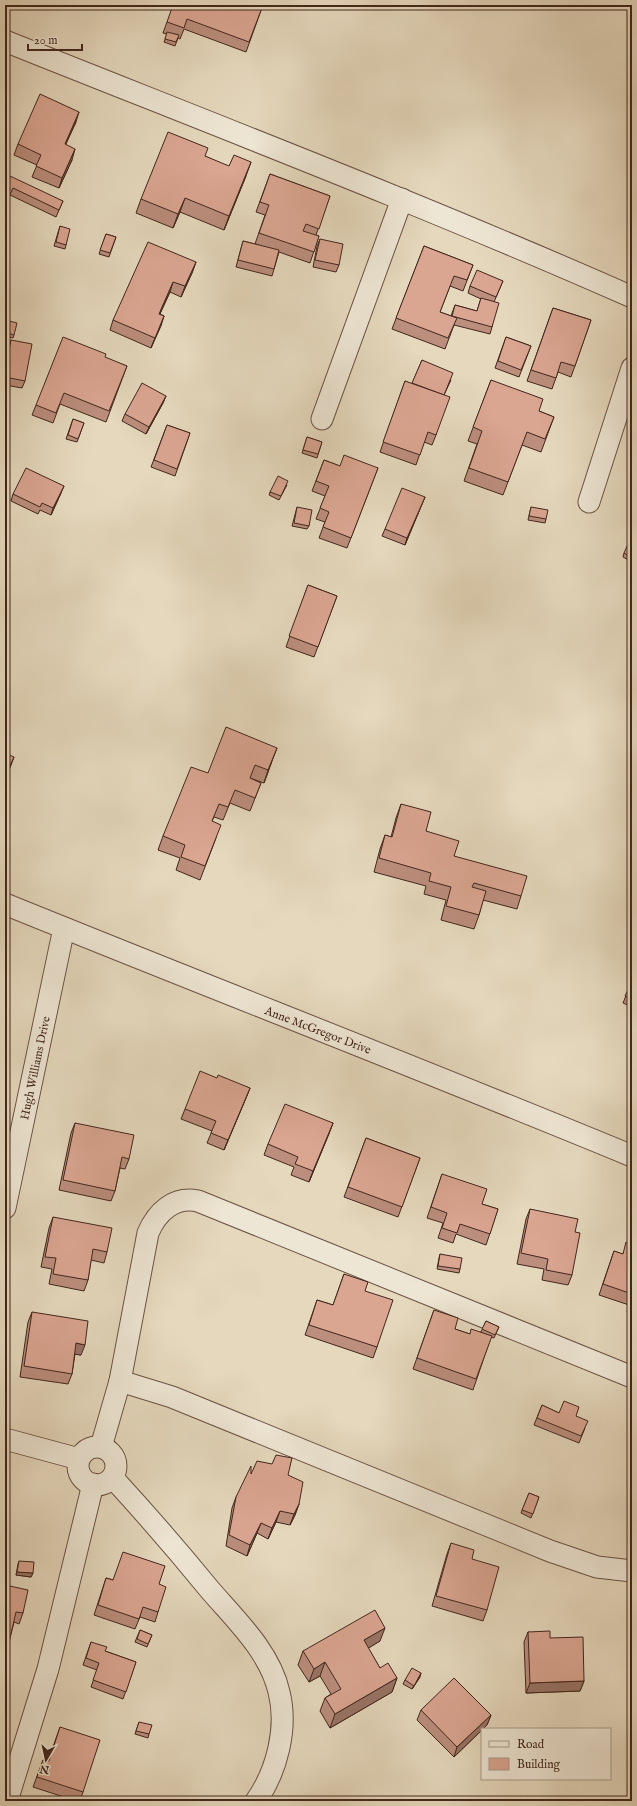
<svg xmlns="http://www.w3.org/2000/svg" width="637" height="1806" viewBox="0 0 637 1806" font-family="'IM FELL English',serif">
<rect width="100%" height="100%" fill="#e5d8bd"/>
<filter id="stains"><feTurbulence type="fractalNoise" baseFrequency=".005" numOctaves="4"/><feColorMatrix values="0 0 0 0 .2 0 0 0 0 .09 0 0 0 0 .02 0 0 0 .5 -.17"/></filter>
<radialGradient id="worn" r=".72"><stop offset=".6" stop-color="#630" stop-opacity="0"/><stop offset="1" stop-color="#630" stop-opacity=".3"/></radialGradient>
<g fill="none" stroke-linecap="round" stroke-linejoin="round">
<!-- minor casing -->
<g stroke="#6b5244" stroke-width="23">
<g id="minor">
<path d="M5 41C215 125 426 206 632 297"/>
<polyline points="322,419 402,199"/>
<polyline points="589,502 632,368"/>
<path d="M5 904C214 989 424 1070 632 1156"/>
<polyline points="5,1208 64,928"/>
<polyline points="120,1381 172,1397 550,1551 597,1567 632,1571"/>
<polyline points="5,1439 79,1459"/>
<circle cx="97" cy="1466" r="19"/>
<path d="M101 1447 120 1381 148 1233C157 1212 174 1196 198 1201L632 1377"/>
<path d="M113 1478C146 1514 179 1552 210 1590 236 1620 270 1652 279 1692 288 1728 277 1771 256 1801"/>
<polyline points="7,1801 48,1669 93,1484"/>
</g>
</g>
<!-- minor -->
<use href="#minor" stroke="#eee6d4" stroke-width="21"/>
</g>
<!-- wall -->
<g fill="#bb8e7d" stroke="#42261c">
<polygon points="263,5 246,52 184,29 180,39 178,38 175,46 164,42 167,34 163,33 167,22"/>
<polygon points="76,122 65,145 72,160 59,188 32,177 37,165 14,155 18,144"/>
<polygon points="205,156 246,176 224,230 180,212 173,228 136,213 141,199"/>
<polygon points="270,174 330,196 316,235 319,236 310,263 279,252 272,276 236,267 243,241 259,245 255,244 265,215 256,212"/>
<polygon points="5,186 63,201 56,217 10,195 5,206"/>
<polygon points="60,226 66,245 65,249 54,246"/>
<polygon points="106,234 116,237 109,257 99,254"/>
<polygon points="320,239 339,265 336,272 313,267 317,246"/>
<polygon points="424,246 473,265 463,291 450,286 440,312 451,316 455,305 477,311 481,298 481,299 468,293 470,286 503,281 494,302 492,327 490,334 454,325 445,349 392,329"/>
<polygon points="196,262 192,273 181,297 170,292 160,314 164,316 151,348 110,330 113,320"/>
<polygon points="553,308 591,320 571,377 558,372 552,389 527,381"/>
<polygon points="5,320 14,335 13,338 5,336"/>
<polygon points="506,337 531,346 519,377 495,368"/>
<polygon points="11,340 25,381 22,388 5,385 5,364 8,347"/>
<polygon points="105,358 127,366 106,422 60,404 53,423 32,415 36,405"/>
<polygon points="422,360 451,380 444,395 436,435 432,445 424,442 416,465 380,452 405,381 412,384"/>
<polygon points="491,380 539,411 554,417 541,452 522,445 503,495 464,481 477,444 468,441"/>
<polygon points="166,396 163,403 146,434 122,421 125,414"/>
<polygon points="73,419 84,423 77,442 66,439"/>
<polygon points="167,425 190,433 175,476 151,467"/>
<polygon points="307,437 322,442 317,458 302,453"/>
<polygon points="324,460 340,466 378,468 347,548 319,538 325,522 316,519 325,496 312,491"/>
<polygon points="287,485 279,500 269,495 270,492"/>
<polygon points="61,493 51,515 40,510 38,514 11,501 13,494"/>
<polygon points="425,497 405,545 382,536 385,529"/>
<polygon points="297,507 309,526 307,529 292,526"/>
<polygon points="531,507 546,519 545,523 528,520"/>
<polygon points="632,546 632,562 623,557 624,553"/>
<polygon points="308,585 337,596 314,657 286,647"/>
<polygon points="272,761 264,783 250,778 250,779 261,783 250,811 230,803 223,820 214,817 212,821 216,838 200,880 176,870 180,858 158,850 163,836 208,773"/>
<polygon points="401,804 426,831 454,856 521,896 517,909 483,900 479,915 474,929 441,920 446,900 424,894 426,886 374,872 380,849 385,835 391,837 396,818"/>
<polygon points="632,981 632,1007 623,1003"/>
<polygon points="217,1078 250,1088 246,1098 224,1150 207,1143 212,1131 181,1119 185,1109"/>
<polygon points="75,1123 129,1159 125,1169 120,1168 115,1191 111,1201 59,1190 71,1133"/>
<polygon points="333,1123 309,1182 291,1175 294,1167 264,1155 268,1144"/>
<polygon points="366,1138 420,1158 398,1217 344,1197"/>
<polygon points="442,1174 482,1204 498,1209 486,1245 456,1234 453,1243 438,1238 443,1223 427,1218"/>
<polygon points="530,1209 572,1275 568,1285 542,1280 544,1269 517,1264 526,1219"/>
<polygon points="53,1217 107,1252 104,1263 91,1260 88,1280 84,1291 49,1284 52,1269 41,1267 49,1228"/>
<polygon points="632,1244 632,1314 627,1312 629,1305 599,1295 614,1251 622,1254"/>
<polygon points="440,1254 460,1269 459,1273 437,1269 439,1258"/>
<polygon points="344,1274 365,1291 377,1347 373,1358 305,1335 317,1300 333,1305"/>
<polygon points="434,1310 455,1329 470,1334 481,1332 486,1321 499,1327 494,1338 491,1337 473,1390 413,1369"/>
<polygon points="32,1312 81,1355 75,1354 72,1374 68,1384 20,1377 28,1322"/>
<polygon points="542,1405 559,1413 576,1416 585,1428 579,1443 534,1425"/>
<polygon points="251,1474 288,1475 299,1504 295,1515 290,1525 276,1522 268,1539 257,1533 247,1556 226,1546 232,1508 236,1497"/>
<polygon points="529,1493 539,1497 531,1518 521,1513"/>
<polygon points="451,1543 472,1559 487,1610 483,1621 432,1606 447,1554"/>
<polygon points="19,1561 33,1573 31,1577 16,1575 18,1564"/>
<polygon points="106,1578 113,1580 159,1584 158,1612 155,1622 140,1617 135,1629 94,1615"/>
<polygon points="5,1585 23,1613 19,1624 14,1622 9,1642 6,1652 5,1652"/>
<polygon points="140,1630 152,1635 147,1647 135,1642"/>
<polygon points="528,1632 550,1638 584,1681 580,1691 526,1693 524,1642"/>
<polygon points="380,1641 368,1648 380,1668 397,1678 392,1692 330,1728 320,1711 325,1698 331,1694 320,1676 309,1682 298,1665 303,1651"/>
<polygon points="91,1642 105,1651 136,1662 123,1699 91,1687 97,1670 83,1665"/>
<polygon points="420,1677 412,1689 403,1684 405,1680"/>
<polygon points="421,1710 491,1715 487,1725 454,1757 417,1720"/>
<polygon points="139,1722 149,1734 148,1738 135,1734"/>
<polygon points="60,1727 83,1792 80,1801 76,1801 33,1787 43,1760 48,1761"/>
</g>
<!-- shaded-wall -->
<g fill="#997466" stroke="#42261c">
<polygon points="79,112 76,122 61,155 65,144"/>
<polygon points="75,149 72,160 59,188 62,178"/>
<polygon points="251,162 246,176 224,230 229,216"/>
<polygon points="185,198 180,212 173,228 178,214"/>
<polygon points="196,262 192,273 181,297 185,286"/>
<polygon points="173,282 170,292 155,324 159,314"/>
<polygon points="164,316 161,326 151,348 155,338"/>
<polygon points="166,396 163,403 146,434 149,427"/>
<polygon points="64,486 61,493 51,515 53,508"/>
<polygon points="425,497 422,504 405,545 407,538"/>
<polygon points="277,748 272,761 264,783 268,770"/>
<polygon points="14,757 10,768 5,778 5,776"/>
<polygon points="250,1088 246,1098 224,1150 228,1140"/>
<polygon points="333,1123 329,1134 309,1182 313,1171"/>
<polygon points="76,1343 85,1345 81,1355 72,1354"/>
<polygon points="299,1504 295,1515 290,1525 294,1514"/>
<polygon points="280,1511 276,1522 268,1539 272,1528"/>
<polygon points="261,1523 257,1533 247,1556 250,1545"/>
<polygon points="17,1572 33,1573 31,1577 16,1575"/>
<polygon points="385,1628 380,1641 359,1654 364,1640"/>
<polygon points="325,1662 320,1676 309,1682 314,1669"/>
<polygon points="421,1673 420,1677 412,1689 414,1686"/>
<polygon points="397,1678 392,1692 330,1728 335,1714"/>
<polygon points="584,1681 580,1691 526,1693 530,1683"/>
<polygon points="491,1715 487,1725 454,1757 457,1747"/>
</g>
<!-- building -->
<g fill="#daa591" stroke="#42261c">
<polygon points="173,5 263,5 249,42 187,19 184,28 167,22"/>
<polygon points="167,32 179,35 176,42 165,39"/>
<polygon points="40,94 79,112 65,144 75,149 62,178 36,166 41,155 18,144"/>
<polygon points="168,132 208,148 205,156 229,166 234,155 251,162 229,216 185,198 178,214 141,199"/>
<polygon points="270,174 330,196 319,229 306,224 303,231 319,236 314,252 259,233 269,205 260,202"/>
<polygon points="10,176 63,201 59,210 13,188 8,199 5,197 5,186"/>
<polygon points="60,226 70,229 66,245 56,242"/>
<polygon points="106,234 116,237 110,253 100,250"/>
<polygon points="320,239 343,244 339,265 315,260"/>
<polygon points="243,241 279,250 274,269 238,260"/>
<polygon points="148,242 196,262 185,286 173,282 159,314 164,316 155,338 113,320"/>
<polygon points="424,246 473,265 467,280 454,276 440,312 457,318 448,338 396,318"/>
<polygon points="477,270 503,281 496,297 470,286"/>
<polygon points="481,298 499,303 492,327 452,316 455,305 477,311"/>
<polygon points="553,308 591,320 575,366 561,362 556,378 531,370"/>
<polygon points="5,320 17,323 14,335 5,332"/>
<polygon points="63,337 106,354 105,357 127,366 109,411 64,393 56,413 36,405"/>
<polygon points="506,337 531,346 521,370 498,361"/>
<polygon points="11,340 32,344 25,381 5,377 5,371"/>
<polygon points="422,360 453,373 444,395 412,383"/>
<polygon points="491,380 543,399 539,411 554,417 545,439 527,432 508,482 469,468 482,431 473,427"/>
<polygon points="405,381 450,397 436,435 428,432 420,455 383,442"/>
<polygon points="142,383 166,396 149,427 125,414"/>
<polygon points="73,419 84,423 78,439 68,435"/>
<polygon points="167,425 190,433 177,469 154,460"/>
<polygon points="307,437 322,442 318,454 303,450"/>
<polygon points="344,455 378,468 351,538 323,527 329,512 320,508 329,486 316,481 324,460 340,466"/>
<polygon points="26,468 64,486 53,508 42,503 40,507 13,494"/>
<polygon points="278,476 288,481 281,496 270,492"/>
<polygon points="402,488 425,497 407,538 385,529"/>
<polygon points="297,507 312,510 309,526 294,523"/>
<polygon points="531,507 548,510 546,519 529,516"/>
<polygon points="628,544 632,546 632,558 624,553"/>
<polygon points="308,585 337,596 318,647 289,636"/>
<polygon points="226,727 277,748 268,770 255,765 250,778 261,783 255,798 235,790 228,807 219,804 212,821 221,825 205,866 181,857 185,845 163,836 191,767 208,773"/>
<polygon points="5,732 10,735 5,746"/>
<polygon points="5,753 14,757 5,776"/>
<polygon points="401,804 431,812 426,831 459,841 454,856 527,876 521,896 474,883 472,887 486,891 479,915 446,906 451,887 429,881 431,873 379,858 385,835 392,837"/>
<polygon points="632,981 632,999 625,996"/>
<polygon points="200,1071 217,1078 218,1075 250,1088 228,1140 211,1133 216,1121 185,1109"/>
<polygon points="285,1104 333,1123 313,1171 295,1164 298,1157 268,1144"/>
<polygon points="75,1123 134,1135 129,1159 122,1157 115,1191 63,1180"/>
<polygon points="366,1138 420,1158 402,1207 348,1187"/>
<polygon points="442,1174 487,1189 482,1204 498,1209 490,1234 460,1224 457,1233 442,1228 447,1213 431,1207"/>
<polygon points="530,1209 578,1219 575,1232 580,1233 572,1275 546,1270 548,1259 521,1253"/>
<polygon points="53,1217 112,1228 107,1252 93,1249 88,1280 53,1274 56,1258 45,1257"/>
<polygon points="626,1242 632,1244 632,1294 603,1284 614,1251 623,1254"/>
<polygon points="440,1254 462,1258 460,1269 438,1266"/>
<polygon points="344,1274 368,1282 365,1291 393,1300 377,1347 309,1325 317,1300 333,1305"/>
<polygon points="434,1310 458,1318 455,1329 470,1334 471,1329 492,1336 476,1379 417,1358"/>
<polygon points="32,1312 88,1321 85,1345 76,1343 72,1374 24,1366"/>
<polygon points="486,1321 499,1327 495,1335 482,1329"/>
<polygon points="564,1401 579,1407 576,1416 588,1421 581,1436 537,1418 542,1405 559,1413"/>
<polygon points="276,1455 292,1458 288,1475 303,1482 299,1504 294,1514 280,1511 272,1528 261,1523 250,1545 229,1535 236,1497 251,1466 251,1474 257,1461 272,1464"/>
<polygon points="529,1493 539,1497 533,1514 522,1510"/>
<polygon points="451,1543 474,1550 472,1559 499,1567 487,1610 436,1596"/>
<polygon points="123,1552 165,1566 159,1584 166,1587 158,1612 143,1607 139,1619 98,1605 106,1578 113,1580"/>
<polygon points="19,1561 34,1562 33,1573 17,1572"/>
<polygon points="5,1585 28,1590 23,1613 16,1612 9,1642 5,1641"/>
<polygon points="375,1610 385,1628 364,1640 380,1668 388,1663 397,1678 335,1714 325,1698 341,1689 325,1662 314,1669 303,1651"/>
<polygon points="140,1630 152,1635 148,1644 137,1639"/>
<polygon points="550,1631 550,1638 583,1637 584,1681 530,1683 528,1632"/>
<polygon points="91,1642 107,1647 105,1651 136,1662 126,1692 93,1680 99,1663 86,1658"/>
<polygon points="412,1668 421,1673 414,1686 405,1680"/>
<polygon points="454,1678 491,1715 457,1747 421,1710"/>
<polygon points="139,1722 152,1725 149,1734 136,1731"/>
<polygon points="60,1727 100,1740 83,1792 37,1777 43,1760 49,1761"/>
</g>
<g text-anchor="middle" stroke-width="3.5" stroke-linejoin="round" paint-order="stroke">
<!-- street labels -->
<g font-size="12" fill="#42261c" stroke="#eee6d4">
<text transform="translate(318 1030) rotate(21)" y="4">Anne McGregor Drive</text>
<text transform="translate(35 1068) rotate(-78)" y="4">Hugh Williams Drive</text>
</g>
</g>
<!-- margin -->
<rect width="637" height="1806" fill="none" stroke="#e5d8bd" stroke-width="20"/>
<rect x="6" y="6" width="625" height="1794" fill="none" stroke="#42261c" stroke-width="2"/>
<rect x="10" y="10" width="617" height="1786" fill="none" stroke="#42261c"/>
<!-- legend -->
<rect x="481" y="1728" width="130" height="52" fill="#eee6d4" stroke="#a9998a"/>
<rect x="489" y="1741" width="20" height="6" fill="#eee6d4" stroke="#a9998a"/>
<text x="517" y="1748" font-size="12" fill="#42261c">Road</text>
<rect x="489" y="1758" width="20" height="12" fill="#daa591" stroke="#a9998a"/>
<text x="517" y="1768" font-size="12" fill="#42261c">Building</text>
<!-- north arrow -->
<g transform="translate(46 1760) rotate(189)" stroke="#eee6d4" stroke-width="3" paint-order="stroke">
<path d="M0-3L7 15L0 10L-7 15Z" fill="#42261c"/>
<text y="-6" font-size="11" font-weight="bold" text-anchor="middle" fill="#42261c">N</text>
</g>
<!-- scale -->
<path d="M28 44v6h54v-6" fill="none" stroke="#42261c" stroke-width="2"/>
<text x="34" y="44" font-size="12" fill="#42261c" stroke="#eee6d4" stroke-width="3" paint-order="stroke">20 m</text>
<rect width="100%" height="100%" filter="url(#stains)"/>
<rect width="100%" height="100%" fill="url(#worn)"/>
</svg>
